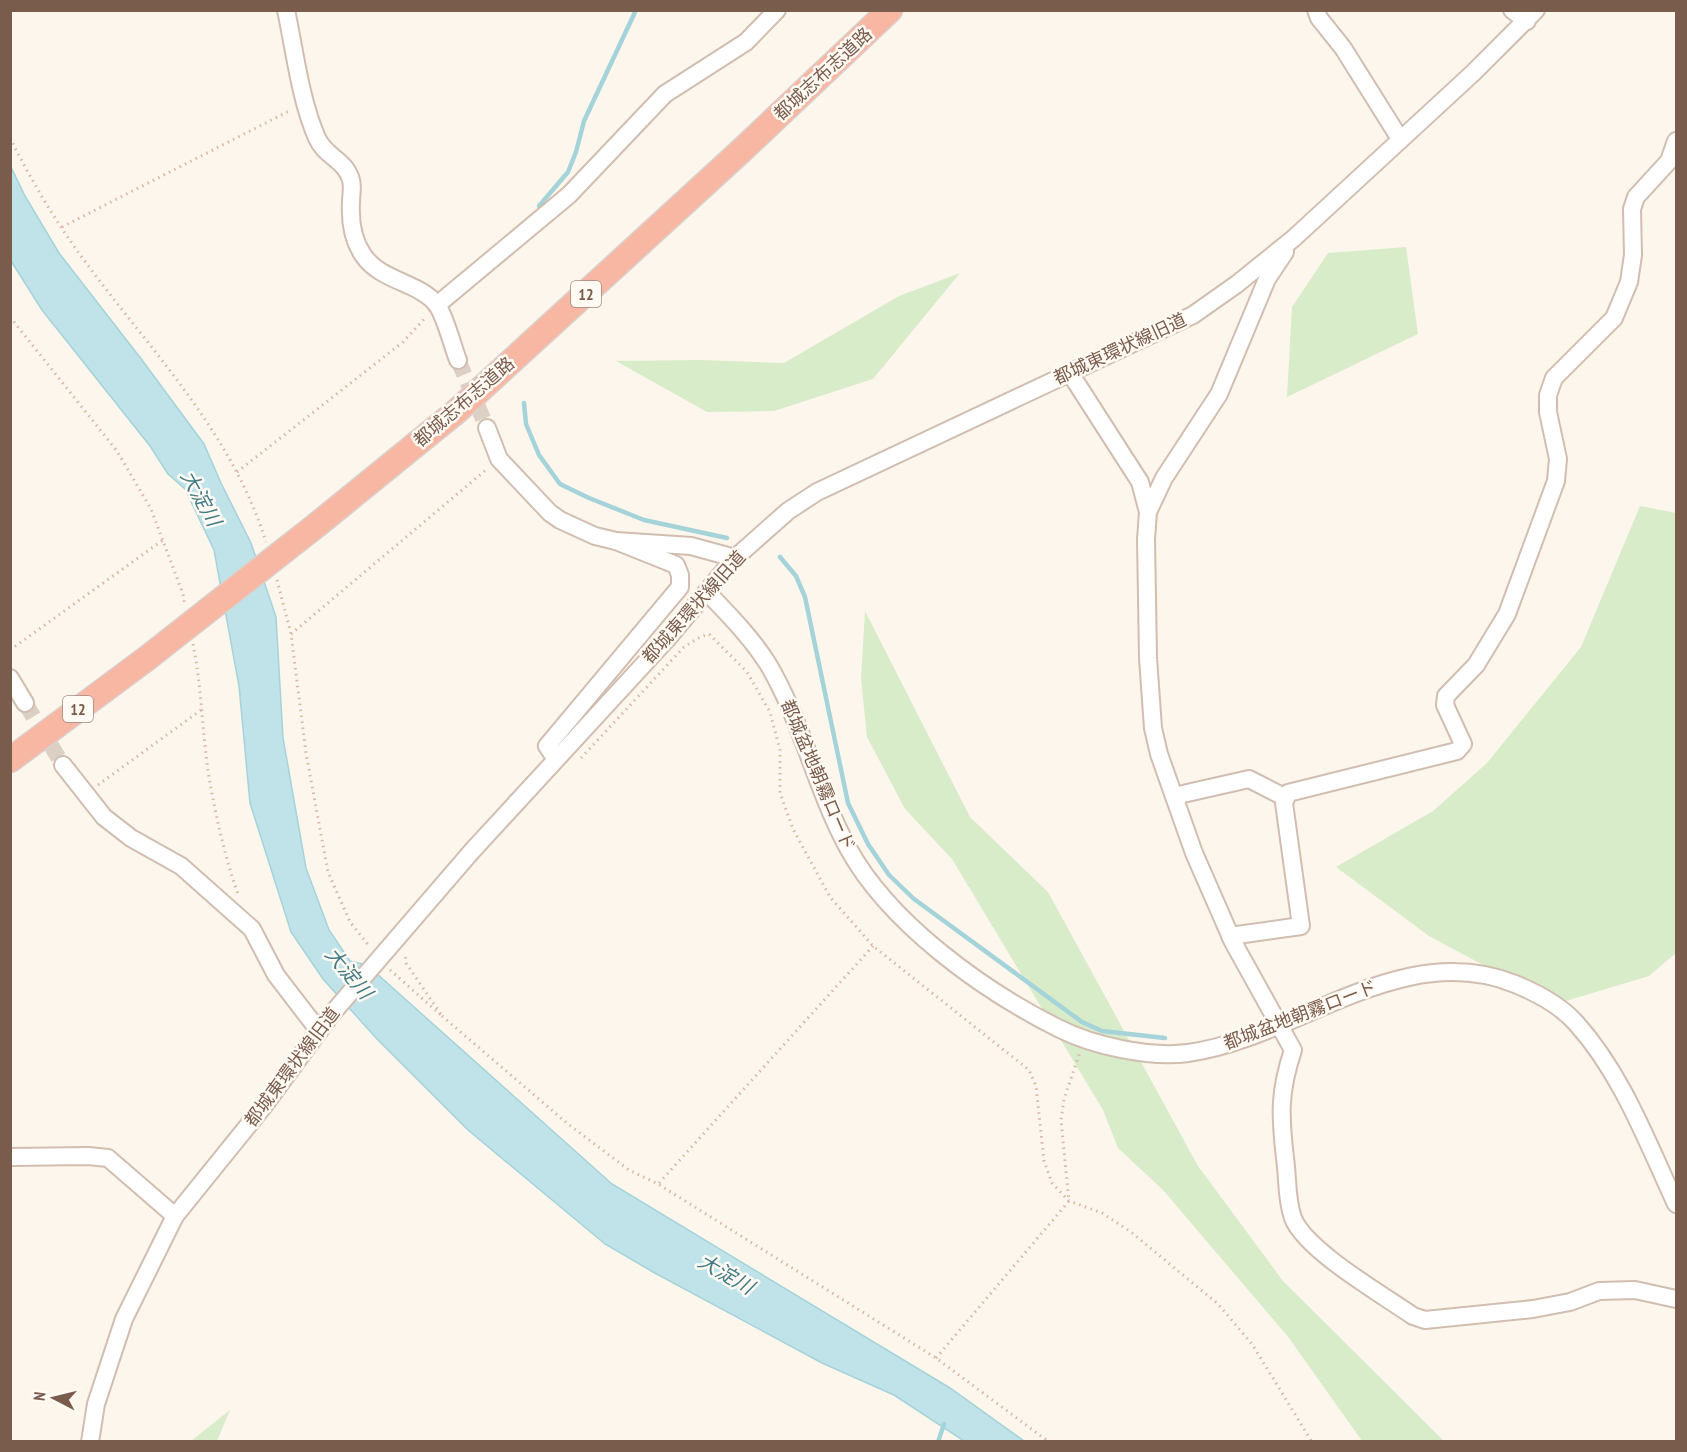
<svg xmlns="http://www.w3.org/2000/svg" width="1687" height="1452" viewBox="0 0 1687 1452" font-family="'PT Sans Narrow','Noto Sans JP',sans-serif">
<rect width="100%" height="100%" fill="#fdf6ec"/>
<!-- green -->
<g fill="#d8ecc9">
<polygon points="1406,247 1418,334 1287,397 1292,307 1328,253"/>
<polygon points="960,273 873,379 774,411 707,412 616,361 701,360 784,363 899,296"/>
<polygon points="1640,506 1676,513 1676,953 1649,976 1556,1004 1429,936 1336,867 1433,811 1487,763 1581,647"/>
<polygon points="865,611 970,817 1048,892 1198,1166 1283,1281 1444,1441 1362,1441 1289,1338 1163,1190 1118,1148 1103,1110 952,859 905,809 867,737 861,679"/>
<polygon points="230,1410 217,1441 191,1441"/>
</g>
<!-- water -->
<polygon fill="#bfe3e8" stroke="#a5d3da" stroke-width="1.5" points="10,165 25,196 59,253 142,360 204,444 221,483 251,543 276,617 283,738 306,868 329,930 350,961 367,965 612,1184 950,1388 1024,1441 964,1441 894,1395 822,1363 653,1272 605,1244 468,1130 377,1039 323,979 291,932 250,803 239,686 214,550 185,489 168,474 150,446 42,310 11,261"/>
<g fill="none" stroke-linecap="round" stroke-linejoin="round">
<!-- stream -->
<g stroke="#a5d3da" stroke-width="4.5">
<polyline points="539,206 568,172 576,152 584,121 636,10"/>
<polyline points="524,403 526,424 539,455 560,484 589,498 644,520 727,538"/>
<polyline points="780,557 796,576 805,597 848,803 868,844 889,875 914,899 1082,1022 1102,1031 1165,1038"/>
<polyline points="938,1442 944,1424"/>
</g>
<!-- minor-tunnel -->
<g stroke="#dcd0c4" stroke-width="16" stroke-dasharray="16 8" stroke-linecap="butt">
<polyline points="458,360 487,428"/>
<polyline points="25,703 63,765"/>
</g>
<!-- minor casing -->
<g stroke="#d1beb0" stroke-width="20">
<g id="minor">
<path d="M286 10C295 52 300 99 317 138 325 157 345 159 351 180 353 187 351 195 351 202 350 220 352 239 363 255 381 282 420 282 437 305 446 318 452 345 458 360"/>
<polyline points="1316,10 1319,18 1343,48 1400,139"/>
<polyline points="1512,10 1527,21"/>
<path d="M1285 252 1267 279 1219 394 1164 478 1148 512 1146 539 1148 658 1153 728 1159 754 1194 853 1233 942 1293 1050C1279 1092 1280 1115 1285 1158 1288 1178 1286 1199 1293 1218 1305 1250 1383 1295 1413 1316L1425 1320 1533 1309 1570 1302 1599 1291 1635 1290 1676 1299"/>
<polyline points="437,305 569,195 665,94 746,42 777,10"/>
<polyline points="1070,373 1140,482 1148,512"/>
<polyline points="487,428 499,459 550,513 560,520 595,536 616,541 691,546 735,558"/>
<path d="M707 592C729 615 751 637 768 664 802 721 816 789 848 848 889 923 982 990 1058 1028 1093 1046 1150 1058 1188 1053 1297 1038 1401 938 1515 984 1537 993 1560 1005 1576 1023 1622 1074 1647 1142 1676 1204"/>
<polyline points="10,678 25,703"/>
<polyline points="555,758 547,746 680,587 680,575 676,565 616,541"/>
<polyline points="63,765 104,817 131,838 181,866 252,929 276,975 319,1031"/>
<polyline points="1174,796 1249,779 1286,798"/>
<polyline points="1230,936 1301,926 1284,803 1288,793 1457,751 1463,744 1445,705 1446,696 1476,665 1507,614 1556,481 1558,459 1548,412 1548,395 1554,378 1614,318 1629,282 1633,255 1632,209 1636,197 1669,161 1676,141"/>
<polyline points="10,1157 88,1156 108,1158 175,1216"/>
<polyline points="90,1442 96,1404 124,1319 175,1216 263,1107 330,1016 472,851 668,638 735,558 788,511 817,492 1193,315 1237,284 1294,238 1473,73 1536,10"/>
</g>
</g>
<!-- highway casing -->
<g stroke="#dad1cd" stroke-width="27">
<g id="highway">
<polyline points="318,524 457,411 741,151 890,10"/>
<polyline points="10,760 146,659"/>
</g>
</g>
<!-- path -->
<g stroke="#d9b8a5" stroke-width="3" stroke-dasharray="1.5 4.5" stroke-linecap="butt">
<path d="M10 138C30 178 54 219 81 256 148 348 231 430 266 542"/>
<polyline points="62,227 291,110"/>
<polyline points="10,317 117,451 151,509 183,594 185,606"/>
<polyline points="237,472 403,342 426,317"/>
<polyline points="277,580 291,634 306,753 328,872 350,922 370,947"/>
<polyline points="291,634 487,469"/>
<path d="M193 644C202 688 202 733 209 777 216 817 225 858 239 897"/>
<polyline points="10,650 163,540"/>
<polyline points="581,758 684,647 700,637 709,634 747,672 770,712 780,750 780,793 793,829 830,897 873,946 1029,1070 1036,1086 1044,1161 1052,1183 1069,1201 1102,1213 1131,1232 1218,1304 1252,1344 1312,1442"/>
<polyline points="98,785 201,710"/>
<polyline points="390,970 442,1016 406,963 405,953"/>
<polyline points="442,1016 568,1124 629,1170 658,1184 936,1358 1049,1442"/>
<polyline points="659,1183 873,946"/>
<polyline points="936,1358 1069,1201 1061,1120 1064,1099 1080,1052"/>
</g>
<!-- minor -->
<use href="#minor" stroke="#fff" stroke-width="16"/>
<!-- highway -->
<use href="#highway" stroke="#f7b7a3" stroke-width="24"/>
<!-- highway-bridge casing -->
<g stroke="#dad1cd" stroke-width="27" stroke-linecap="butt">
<polyline id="highway-bridge" points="146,659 318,524"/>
</g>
<!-- highway-bridge -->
<use href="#highway-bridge" stroke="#f7b7a3" stroke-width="24"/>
</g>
<g text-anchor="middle" stroke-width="5" stroke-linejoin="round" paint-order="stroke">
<!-- shield labels -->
<g fill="#fffaf3" stroke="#a28b7f" stroke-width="1.5">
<rect x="571" y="281" width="30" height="26" rx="4.5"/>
<rect x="63" y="696" width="30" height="26" rx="4.5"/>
</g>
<g font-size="16" font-weight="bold" fill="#7a5c4d">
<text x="586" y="300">12</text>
<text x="78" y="715">12</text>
</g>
<!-- street labels -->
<g font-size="18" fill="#7a5c4d" stroke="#fffaf3">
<text transform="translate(823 74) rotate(-43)" y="6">都城志布志道路</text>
<text transform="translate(1120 349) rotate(-25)" y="6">都城東環状線旧道</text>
<text transform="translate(464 402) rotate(-41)" y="6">都城志布志道路</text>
<text transform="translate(694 607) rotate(-48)" y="6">都城東環状線旧道</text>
<text transform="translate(818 775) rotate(67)" y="6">都城盆地朝霧ロード</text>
<text transform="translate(1300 1015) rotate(-21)" y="6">都城盆地朝霧ロード</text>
<text transform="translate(292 1067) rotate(-53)" y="6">都城東環状線旧道</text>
</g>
<!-- water labels -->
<g font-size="20" font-style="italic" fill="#437c86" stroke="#fffaf3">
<text transform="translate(201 498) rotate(61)" y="7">大淀川</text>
<text transform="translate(349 973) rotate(50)" y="7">大淀川</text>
<text transform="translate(726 1274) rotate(30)" y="7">大淀川</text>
</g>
</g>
<!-- border -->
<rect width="1687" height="1452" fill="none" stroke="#7a5c4d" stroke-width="24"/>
<!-- north arrow -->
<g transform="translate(54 1398) rotate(277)" stroke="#fffaf3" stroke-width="4.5" paint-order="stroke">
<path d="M0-4.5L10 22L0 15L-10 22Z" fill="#7a5c4d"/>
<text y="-9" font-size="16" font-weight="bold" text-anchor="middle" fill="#7a5c4d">N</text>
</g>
</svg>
